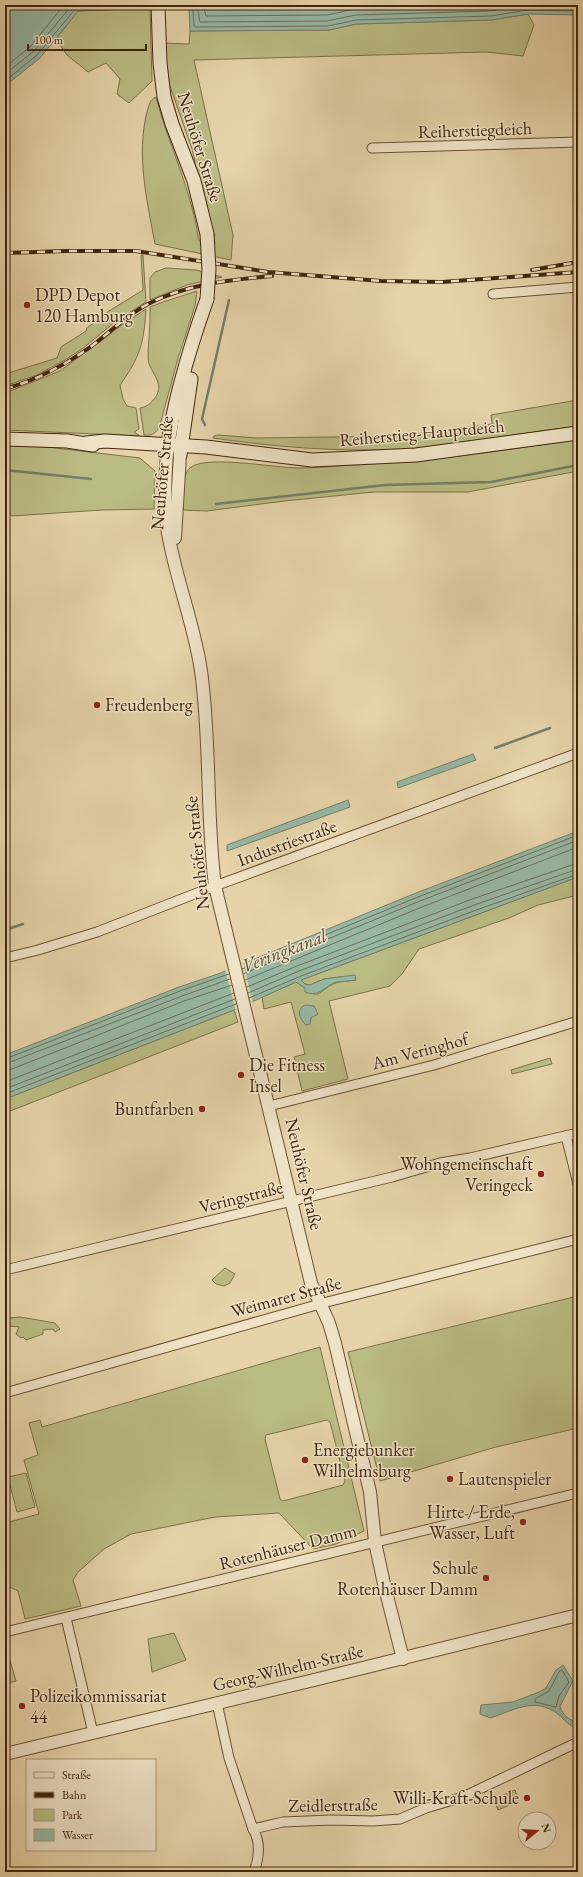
<svg xmlns="http://www.w3.org/2000/svg" width="583" height="1877" viewBox="0 0 583 1877" font-family="'EB Garamond',serif">
<rect width="100%" height="100%" fill="#e6d3a9"/>
<filter id="stains"><feTurbulence type="fractalNoise" baseFrequency=".005" numOctaves="4"/><feColorMatrix values="0 0 0 0 .2 0 0 0 0 .09 0 0 0 0 .02 0 0 0 .5 -.17"/></filter>
<radialGradient id="worn" r=".72"><stop offset=".6" stop-color="#630" stop-opacity="0"/><stop offset="1" stop-color="#630" stop-opacity=".3"/></radialGradient>
<!-- green -->
<g fill="#bbbb84" stroke="#7e7048" fill-rule="evenodd">
<polygon points="150,8 152,81 129,103 117,94 120,79 106,63 88,72 67,55 56,39 78,11"/>
<path d="M528 14 534 25 523 56 486 52 194 60 233 235 231 260 155 244C147 201 136 155 147 112 149 106 149 100 156 97 169 146 192 191 199 241L215 243 194 166 195 162 192 149 166 75 164 43 189 44 190 31 329 30 356 24 491 20Z"/>
<polygon points="141,255 143,255 146,302 116,321 82,349 65,360 37,375 5,386 5,374 57,358 61,347 86,331 87,328 109,311 143,290"/>
<polygon points="166,268 196,270 222,277 187,285 150,300 150,278 155,272"/>
<path d="M197 291 195 306 178 358 160 425C157 433 152 436 144 435L140 408C147 407 151 403 155 398 166 382 149 373 148 358 148 342 151 324 150 307L163 302Z"/>
<path d="M146 309C144 343 140 357 120 385L123 399 127 406 136 408 139 429 134 432 140 436 5 430V393L60 371 126 322Z"/>
<path d="M578 400V426L421 448C352 453 281 448 213 438L214 436 218 435 257 438 400 436 492 424 491 415Z"/>
<path d="M578 439V471L468 492H374L284 501 207 511 183 510C184 500 181 473 191 467 209 455 275 468 299 468 317 468 335 466 353 465 429 461 503 451 578 439Z"/>
<polygon points="13,443 140,458 155,471 154,509 102,510 12,516 5,510 5,444"/>
<polygon points="578,877 578,895 538,905 509,918 419,949 402,974 390,986 329,1001 348,1079 302,1091 294,1057 305,1054 291,1002 264,1009 262,997 296,982 314,994 318,994 331,985 338,982 356,980 341,977 324,979 310,985 305,984 301,980"/>
<polygon points="234,1010 238,1022 5,1113 5,1099"/>
<polygon points="550,1058 552,1064 512,1074 511,1070"/>
<polygon points="225,1268 235,1274 230,1283 224,1286 216,1284 212,1280"/>
<polygon points="578,1296 578,1428 496,1447 380,1481 348,1352"/>
<polygon points="20,1317 55,1323 60,1329 55,1332 53,1329 43,1330 43,1334 26,1340 23,1337 21,1338 16,1334 19,1327 8,1326 8,1318"/>
<path d="M320 1347 364 1531 336 1544 313 1549 279 1513 215 1517 131 1534 104 1549 78 1572 73 1580 81 1606 25 1619 18 1591 5 1585V1523L39 1514 24 1460 38 1455 29 1423 40 1420 42 1427ZM327 1420 330 1422 345 1481 343 1485 283 1501 280 1499 265 1439 266 1435Z"/>
<polygon points="26,1473 35,1507 17,1512 8,1477"/>
<polygon points="174,1633 186,1660 152,1672 148,1639"/>
<polygon points="5,1643 16,1681 5,1684"/>
<polygon points="515,1790 519,1801 498,1810 494,1799"/>
</g>
<!-- water -->
<g fill="#97b8a5" stroke="#747e68">
<polygon points="5,5 170,5 170,7 78,11 40,58 5,86"/>
<polygon points="185,5 578,5 578,15 528,14 491,20 356,24 329,30 190,31 189,9 185,9"/>
<polygon points="473,754 476,760 398,788 397,782"/>
<polygon points="348,800 350,807 227,851 227,845"/>
<path d="M578 831V877L301 980 305 984 310 985 324 979 355 975 356 980C350 981 343 981 337 982 325 985 320 998 305 992V988L296 982 234 1010 5 1099V1055L179 987 218 974 416 893Z"/>
<path d="M306 1005 314 1006 318 1014 311 1018 310 1024 306 1025C299 1019 296 1008 306 1005Z"/>
<path d="M563 1665 573 1681 560 1706C563 1716 568 1719 578 1723V1728C568 1726 565 1720 558 1714 534 1696 513 1711 490 1718L480 1714 481 1705 513 1702 539 1692 546 1688 556 1670Z"/>
</g>
<!-- pier -->
<polygon fill="#e6d3a9" points="243,962 253,1003 236,1011 225,969"/>
<g fill="none" stroke-linecap="round" stroke-linejoin="round">
<!-- shore -->
<g stroke="#6c6f59" stroke-width="1">
<polyline points="189,5 193,9 194,26 196,27 328,26 356,20 491,16 528,10 578,11"/>
<polyline points="197,5 200,22 327,21 356,15 490,11 528,5 578,6"/>
<polyline points="203,5 206,16 327,15 355,9 478,5"/>
<polyline points="5,67 30,47 64,5"/>
<polyline points="5,74 34,51 72,5"/>
<polyline points="5,81 37,55 76,8 128,5"/>
<polyline points="242,969 418,897 578,835"/>
<polyline points="243,974 420,901 578,840"/>
<polyline points="245,980 422,907 578,847"/>
<polyline points="247,987 297,966 475,898 578,863"/>
<polyline points="248,993 299,971 477,904 578,869"/>
<polyline points="249,998 301,976 479,909 578,874"/>
<polyline points="5,1059 180,991 229,974"/>
<polyline points="5,1064 182,996 230,979"/>
<polyline points="5,1070 12,1069 184,1001 232,985"/>
<polyline points="5,1082 234,993"/>
<polyline points="5,1089 235,999"/>
<polyline points="5,1094 236,1004"/>
<polygon points="562,1670 569,1682 559,1696 556,1707 535,1702 535,1699 549,1691 559,1672"/>
</g>
<!-- stream -->
<g stroke="#747e68" stroke-width="2.5">
<polyline points="205,425 202,419 229,300"/>
<polyline points="5,470 91,479"/>
<polyline points="216,504 385,485 491,482 578,465"/>
<polyline points="495,748 550,728"/>
<polyline points="5,930 23,924"/>
</g>
<!-- minor casing -->
<g stroke="#6a5134" stroke-width="11">
<g id="minor">
<polyline points="372,148 578,142"/>
<polyline points="493,294 578,287"/>
<polyline points="5,958 38,950 97,932 215,886 578,753"/>
<polyline points="269,1106 434,1065 578,1021"/>
<polyline points="566,1136 578,1184"/>
<polyline points="5,1270 392,1177 440,1163 470,1158 578,1133"/>
<polyline points="5,1393 327,1302 578,1239"/>
<polyline points="66,1618 93,1733"/>
<polyline points="5,1632 578,1493"/>
<polyline points="217,1703 229,1758 253,1829 283,1822 331,1820 373,1821 400,1819 426,1808 463,1797 578,1742"/>
<path d="M253 1829C261 1842 259 1858 254 1872"/>
</g>
</g>
<!-- tertiary casing -->
<g stroke="#6a5134" stroke-width="14">
<g id="tertiary">
<path d="M167 454C165 478 164 503 167 527 174 575 194 622 201 671 211 742 206 815 215 886L311 1283 329 1323 335 1343 370 1492 375 1542 384 1584 403 1659"/>
<polyline points="175,538 180,455"/>
<polyline points="5,1754 314,1680 578,1615"/>
</g>
</g>
<!-- secondary casing -->
<g stroke="#40260d" stroke-width="15">
<g id="secondary">
<polyline points="158,5 160,63 164,97 172,124 194,181 207,234"/>
<polyline points="5,439 67,441 93,445"/>
<polyline points="86,443 105,441 206,447 312,460 416,455 578,433"/>
<path d="M167 452C173 401 190 347 207 299"/>
<polyline points="180,455 191,379"/>
</g>
</g>
<!-- minor -->
<use href="#minor" stroke="#efe2c7" stroke-width="9"/>
<!-- tertiary -->
<use href="#tertiary" stroke="#efe2c7" stroke-width="12"/>
<!-- secondary -->
<use href="#secondary" stroke="#efe2c7" stroke-width="13"/>
<!-- rail casing -->
<g stroke="#40260d" stroke-width="4">
<g id="rail">
<polyline points="5,253 66,251 136,251 268,272 381,281 442,282 578,272"/>
<polyline points="532,270 578,262"/>
<path d="M5 389C39 379 68 364 97 342 113 329 129 314 148 304 187 284 230 280 272 276"/>
</g>
</g>
<!-- rail -->
<use href="#rail" stroke="#efe2c7" stroke-width="2.5" stroke-dasharray="8" stroke-linecap="butt"/>
<!-- secondary-bridge casing -->
<g stroke="#40260d" stroke-width="15" stroke-linecap="butt">
<polyline id="secondary-bridge" points="207,234 209,269 207,299"/>
</g>
<!-- secondary-bridge -->
<use href="#secondary-bridge" stroke="#efe2c7" stroke-width="13"/>
</g>
<!-- markers -->
<g fill="#8f2418" stroke="#efe2c7" stroke-width="1.5">
<circle cx="27" cy="305" r="4"/>
<circle cx="97" cy="705" r="4"/>
<circle cx="241" cy="1075" r="4"/>
<circle cx="202" cy="1109" r="4"/>
<circle cx="541" cy="1174" r="4"/>
<circle cx="305" cy="1460" r="4"/>
<circle cx="450" cy="1479" r="4"/>
<circle cx="523" cy="1522" r="4"/>
<circle cx="486" cy="1578" r="4"/>
<circle cx="22" cy="1706" r="4"/>
<circle cx="527" cy="1798" r="4"/>
</g>
<g text-anchor="middle" stroke-width="3" stroke-linejoin="round" paint-order="stroke">
<!-- street labels -->
<g font-size="18" fill="#40260d" stroke="#efe2c7">
<text transform="translate(475 130) rotate(-2)" y="6">Reiherstiegdeich</text>
<text transform="translate(200 147) rotate(73)" y="6">Neuhöfer Straße</text>
<text transform="translate(422 433) rotate(-5)" y="6">Reiherstieg-Hauptdeich</text>
<text transform="translate(162 473) rotate(-85)" y="6">Neuhöfer Straße</text>
<text transform="translate(287 843) rotate(-20)" y="6">Industriestraße</text>
<text transform="translate(197 853) rotate(-96)" y="6">Neuhöfer Straße</text>
<text transform="translate(420 1051) rotate(-15)" y="6">Am Veringhof</text>
<text transform="translate(304 1174) rotate(77)" y="6">Neuhöfer Straße</text>
<text transform="translate(241 1197) rotate(-14)" y="6">Veringstraße</text>
<text transform="translate(286 1297) rotate(-15)" y="6">Weimarer Straße</text>
<text transform="translate(288 1547) rotate(-14)" y="6">Rotenhäuser Damm</text>
<text transform="translate(288 1668) rotate(-13)" y="6">Georg-Wilhelm-Straße</text>
<text transform="translate(333 1805) rotate(-1)" y="6">Zeidlerstraße</text>
</g>
<!-- poi labels -->
<g font-size="18" fill="#40260d" stroke="#efe2c7" text-anchor="start">
<text x="35" y="301">DPD Depot<tspan x="35" dy="21">120 Hamburg</tspan></text>
<text x="105" y="711">Freudenberg</text>
<text x="249" y="1071">Die Fitness<tspan x="249" dy="21">Insel</tspan></text>
<text x="194" y="1115" text-anchor="end">Buntfarben</text>
<text x="533" y="1170" text-anchor="end">Wohngemeinschaft<tspan x="533" dy="21">Veringeck</tspan></text>
<text x="313" y="1456">Energiebunker<tspan x="313" dy="21">Wilhelmsburg</tspan></text>
<text x="458" y="1485">Lautenspieler</text>
<text x="515" y="1518" text-anchor="end">Hirte / Erde,<tspan x="515" dy="21">Wasser, Luft</tspan></text>
<text x="478" y="1574" text-anchor="end">Schule<tspan x="478" dy="21">Rotenhäuser Damm</tspan></text>
<text x="30" y="1702">Polizeikommissariat<tspan x="30" dy="21">44</tspan></text>
<text x="519" y="1804" text-anchor="end">Willi-Kraft-Schule</text>
</g>
<!-- water labels -->
<g font-size="19" font-style="italic" fill="#564a33" stroke="#efe2c7">
<text transform="translate(284 950) rotate(-21)" y="7">Veringkanal</text>
</g>
</g>
<!-- margin -->
<rect width="583" height="1877" fill="none" stroke="#e6d3a9" stroke-width="20"/>
<rect x="6" y="6" width="571" height="1865" fill="none" stroke="#40260d" stroke-width="2"/>
<rect x="10" y="10" width="563" height="1857" fill="none" stroke="#40260d"/>
<!-- legend -->
<rect x="26" y="1759" width="130" height="92" fill="#efe2c7" stroke="#a9977d"/>
<rect x="34" y="1772" width="20" height="6" fill="#efe2c7" stroke="#a9977d"/>
<text x="62" y="1779" font-size="12" fill="#40260d">Straße</text>
<rect x="34" y="1792" width="20" height="6" fill="#40260d" stroke="#a9977d"/>
<text x="62" y="1799" font-size="12" fill="#40260d">Bahn</text>
<rect x="34" y="1809" width="20" height="12" fill="#bbbb84" stroke="#a9977d"/>
<text x="62" y="1819" font-size="12" fill="#40260d">Park</text>
<rect x="34" y="1829" width="20" height="12" fill="#97b8a5" stroke="#a9977d"/>
<text x="62" y="1839" font-size="12" fill="#40260d">Wasser</text>
<!-- north arrow -->
<g transform="translate(537 1831) rotate(72)"><circle r="19" fill="#efe2c7" stroke="#a9977d"/>
<path d="M0-3L7 15L0 10L-7 15Z" fill="#8f2418"/>
<text y="-6" font-size="11" font-weight="bold" text-anchor="middle" fill="#40260d">N</text>
</g>
<!-- scale -->
<path d="M28 44v6h118v-6" fill="none" stroke="#40260d" stroke-width="2"/>
<text x="34" y="44" font-size="12" fill="#40260d" stroke="#efe2c7" stroke-width="3" paint-order="stroke">100 m</text>
<rect width="100%" height="100%" filter="url(#stains)"/>
<rect width="100%" height="100%" fill="url(#worn)"/>
</svg>
